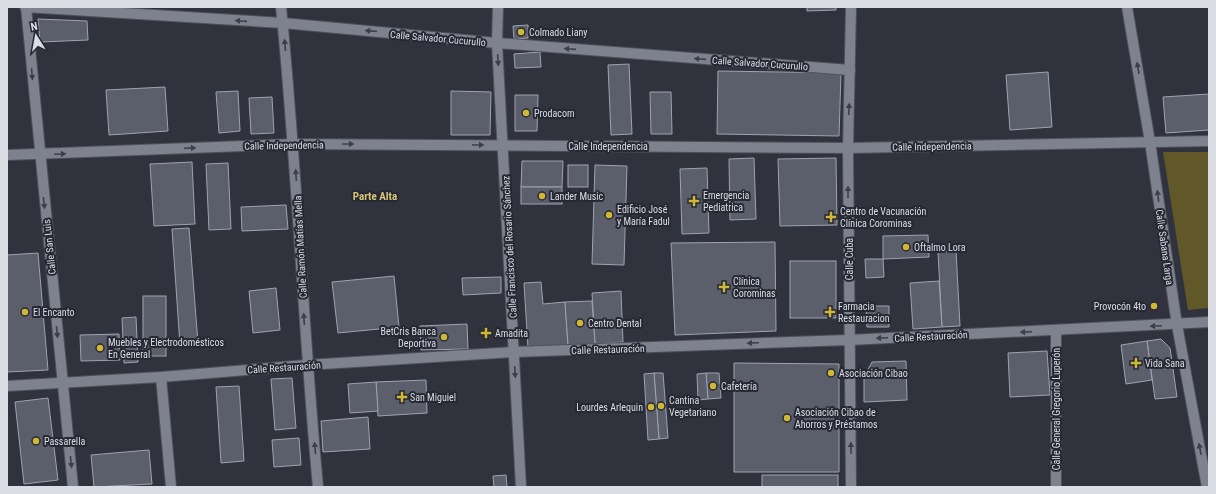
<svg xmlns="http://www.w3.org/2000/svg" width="1216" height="494" viewBox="0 0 1216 494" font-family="'Roboto Condensed',sans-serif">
<rect width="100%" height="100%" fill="#30333e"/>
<!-- green -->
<polygon fill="#61582a" points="1163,152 1209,152 1209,308 1188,310"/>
<!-- building -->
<g fill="#5b5e6b" stroke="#9fa3b1">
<polygon points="807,7 836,7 836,10 807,11"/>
<polygon points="38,19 87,21 88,40 40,42"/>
<polygon points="528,25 528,38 514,39 513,26"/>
<polygon points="540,52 541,67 515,68 514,54"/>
<polygon points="629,64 632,134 611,135 608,65"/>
<polygon points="718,71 841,73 839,136 717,134"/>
<polygon points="1048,72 1052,127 1010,130 1006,75"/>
<polygon points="165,87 168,131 109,135 106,90"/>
<polygon points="238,91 240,131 219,133 216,92"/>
<polygon points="451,91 491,92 490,135 451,135"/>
<polygon points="650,92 671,92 672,134 651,134"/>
<polygon points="1209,94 1209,130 1166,133 1163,97"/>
<polygon points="515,95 538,95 537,131 515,131"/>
<polygon points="272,97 274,133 251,134 249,98"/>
<polygon points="754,158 756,219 730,220 729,159"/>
<polygon points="836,158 837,225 780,226 778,159"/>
<polygon points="522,161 563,161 562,187 521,187"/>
<polygon points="192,162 195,224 154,226 150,164"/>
<polygon points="228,163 231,229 209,230 206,164"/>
<rect x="568" y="165" width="20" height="22"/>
<polygon points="595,165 627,166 624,265 592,264"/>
<polygon points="707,168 709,233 682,234 680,169"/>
<rect x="521" y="187" width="41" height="17"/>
<polygon points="286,205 288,229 242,231 241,207"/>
<polygon points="189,228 198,343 180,345 172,229"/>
<polygon points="928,235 929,257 883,259 883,236"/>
<polygon points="775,242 776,331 675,335 671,243"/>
<polygon points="956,250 960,326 942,327 938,252"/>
<polygon points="38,253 48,370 7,372 7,255"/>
<polygon points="865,259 883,259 884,277 866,278"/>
<rect x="790" y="261" width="46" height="57"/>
<polygon points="394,276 399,327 338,333 332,282"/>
<polygon points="501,277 501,293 463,295 462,278"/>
<polygon points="939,281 942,327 913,329 910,283"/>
<polygon points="541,282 543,304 565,302 568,345 528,348 524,283"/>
<polygon points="276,288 280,330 253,333 249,291"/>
<polygon points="621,291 623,342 595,344 592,293"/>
<rect x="143" y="296" width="23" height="60"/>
<polygon points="592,301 595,344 568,345 565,302"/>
<polygon points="866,306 889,306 889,327 867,327"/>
<polygon points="136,317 138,362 124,363 122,318"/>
<polygon points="467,324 468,349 421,350 420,326"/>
<polygon points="119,334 120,360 81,361 80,335"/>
<polygon points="1161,339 1170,348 1177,397 1155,399 1147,341"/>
<polygon points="1147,341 1152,380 1126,384 1121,345"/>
<polygon points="1047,351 1050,395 1010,397 1008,353"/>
<polygon points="906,361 907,400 864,402 864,377 872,362"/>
<polygon points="734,363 839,364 839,472 734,472"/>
<polygon points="654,373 663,373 668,438 659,439"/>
<polygon points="654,373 659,439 648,440 644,374"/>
<polygon points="706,373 719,373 721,398 708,399"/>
<polygon points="706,373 708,399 698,400 697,374"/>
<polygon points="292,378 296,428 275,430 271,379"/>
<polygon points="426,380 427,413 378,416 376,382"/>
<polygon points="376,382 378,411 350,413 348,384"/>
<polygon points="239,386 244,461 221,463 216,387"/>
<polygon points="48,398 58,480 24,484 15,402"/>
<polygon points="368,417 370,449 323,452 321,421"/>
<polygon points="299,438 301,465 274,467 272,440"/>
<polygon points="149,450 152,484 94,487 91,455"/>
<polygon points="506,475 507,487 494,487 493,476"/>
<rect x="762" y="475" width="76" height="12"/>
</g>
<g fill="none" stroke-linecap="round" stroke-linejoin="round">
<!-- service casing -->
<g stroke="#4f515b" stroke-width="12">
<polyline id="service" points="161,377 171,487"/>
</g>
<!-- minor casing -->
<g stroke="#4f515b" stroke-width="12">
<g id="minor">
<polyline points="25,7 283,23 497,43 850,70"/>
<polyline points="26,7 73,487"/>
<path d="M281 7C297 167 303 327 318 487"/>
<polyline points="498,7 497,43 521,487"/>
<polyline points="851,7 848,148 851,487"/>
<polyline points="1127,7 1150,142 1177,325 1207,487"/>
<polyline points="7,155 294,144 848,148 1209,141"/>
<polyline points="1056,330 1056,487"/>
<polyline points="7,386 161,377 307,365 514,352 849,340 1209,322"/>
</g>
</g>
<!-- service -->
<use href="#service" stroke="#7e828f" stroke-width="10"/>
<!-- minor -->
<use href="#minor" stroke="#7e828f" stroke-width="10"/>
</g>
<!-- one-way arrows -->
<defs><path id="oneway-solid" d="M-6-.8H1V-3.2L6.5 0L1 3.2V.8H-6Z"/></defs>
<g fill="#3c3f4b">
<use href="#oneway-solid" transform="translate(241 21) rotate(-176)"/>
<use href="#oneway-solid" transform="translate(371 31) rotate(-175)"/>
<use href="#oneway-solid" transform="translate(285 45) rotate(-95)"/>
<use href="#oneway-solid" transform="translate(570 49) rotate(-176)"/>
<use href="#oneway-solid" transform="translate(700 59) rotate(-176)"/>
<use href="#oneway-solid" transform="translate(498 60) rotate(86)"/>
<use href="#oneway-solid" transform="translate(1138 68) rotate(-100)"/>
<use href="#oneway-solid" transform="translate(32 74) rotate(85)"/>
<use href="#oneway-solid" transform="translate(849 109) rotate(-88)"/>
<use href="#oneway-solid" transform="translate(348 144)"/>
<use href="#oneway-solid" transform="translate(478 145)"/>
<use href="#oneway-solid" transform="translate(190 148) rotate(-2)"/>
<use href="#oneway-solid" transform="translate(60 154) rotate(-2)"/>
<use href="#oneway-solid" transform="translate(296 175) rotate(-93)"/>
<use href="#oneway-solid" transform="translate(848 192) rotate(-90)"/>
<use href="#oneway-solid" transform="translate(1158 196) rotate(-98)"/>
<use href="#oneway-solid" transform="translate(44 203) rotate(84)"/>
<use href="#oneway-solid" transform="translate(304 319) rotate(-93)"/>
<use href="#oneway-solid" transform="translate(1156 326) rotate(177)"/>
<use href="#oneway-solid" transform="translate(57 332) rotate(84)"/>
<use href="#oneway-solid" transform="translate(1026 332) rotate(177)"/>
<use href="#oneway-solid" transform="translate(882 338) rotate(177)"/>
<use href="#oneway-solid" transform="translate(753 343) rotate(178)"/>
<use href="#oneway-solid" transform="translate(515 372) rotate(87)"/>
<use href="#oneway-solid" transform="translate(315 448) rotate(-95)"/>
<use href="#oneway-solid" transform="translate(851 448) rotate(-91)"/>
<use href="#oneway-solid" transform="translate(1200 449) rotate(-101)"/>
<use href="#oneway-solid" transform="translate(71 462) rotate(84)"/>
</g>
<!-- markers -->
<g fill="#d0b836" stroke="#262934" stroke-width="1.5">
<circle cx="521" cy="32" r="4"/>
<circle cx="526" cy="113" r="4"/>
<circle cx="542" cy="196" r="4"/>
<path d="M692 195h4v4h4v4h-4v4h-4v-4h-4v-4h4z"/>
<circle cx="609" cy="215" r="4"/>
<path d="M829 211h4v4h4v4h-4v4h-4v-4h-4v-4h4z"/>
<circle cx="906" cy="247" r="4"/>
<path d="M722 281h4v4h4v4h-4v4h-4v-4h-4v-4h4z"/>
<circle cx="1154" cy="306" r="4"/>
<circle cx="25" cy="312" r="4"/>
<path d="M828 306h4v4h4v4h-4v4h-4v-4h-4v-4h4z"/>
<circle cx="580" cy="323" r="4"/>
<path d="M484 327h4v4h4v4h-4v4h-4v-4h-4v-4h4z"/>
<circle cx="444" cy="337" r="4"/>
<circle cx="100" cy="348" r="4"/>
<path d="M1134 357h4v4h4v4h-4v4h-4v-4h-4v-4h4z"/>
<circle cx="831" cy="373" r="4"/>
<circle cx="713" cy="386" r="4"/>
<path d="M400 391h4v4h4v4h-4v4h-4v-4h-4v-4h4z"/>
<circle cx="661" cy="406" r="4"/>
<circle cx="651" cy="407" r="4"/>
<circle cx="787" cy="418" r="4"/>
<circle cx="36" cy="441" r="4"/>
</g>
<g text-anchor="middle" stroke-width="4" stroke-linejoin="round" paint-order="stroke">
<!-- poi labels -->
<g font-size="10" fill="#dbdde5" stroke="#262934" text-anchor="start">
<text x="529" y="36">Colmado Liany</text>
<text x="534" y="117">Prodacom</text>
<text x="703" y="199">Emergencia<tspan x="703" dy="12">Pediatrica</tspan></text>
<text x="550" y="200">Lander Music</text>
<text x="617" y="213">Edificio José<tspan x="617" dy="12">y María Fadul</tspan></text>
<text x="840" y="215">Centro de Vacunación<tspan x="840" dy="12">Clínica Corominas</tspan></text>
<text x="914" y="251">Oftalmo Lora</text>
<text x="733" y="285">Clínica<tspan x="733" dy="12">Corominas</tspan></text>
<text x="838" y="310">Farmacia<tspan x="838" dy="12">Restauracion</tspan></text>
<text x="1146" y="310" text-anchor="end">Provocón 4to</text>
<text x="33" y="316">El Encanto</text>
<text x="588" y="327">Centro Dental</text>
<text x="436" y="335" text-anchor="end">BetCris Banca<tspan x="436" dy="12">Deportiva</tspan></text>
<text x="495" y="337">Amadita</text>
<text x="108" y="346">Muebles y Electrodomésticos<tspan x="108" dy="12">En General</tspan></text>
<text x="1145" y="367">Vida Sana</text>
<text x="839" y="377">Asociación Cibao</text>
<text x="721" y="390">Cafetería</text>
<text x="410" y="401">San Miguiel</text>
<text x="669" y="404">Cantina<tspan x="669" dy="12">Vegetariano</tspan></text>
<text x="643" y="411" text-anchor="end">Lourdes Arlequin</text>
<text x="795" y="416">Asociación Cibao de<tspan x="795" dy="12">Ahorros y Préstamos</tspan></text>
<text x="44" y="445">Passarella</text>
</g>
<!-- street labels -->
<g font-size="10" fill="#dbdde5" stroke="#262934">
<text transform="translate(438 38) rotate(5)" y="4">Calle Salvador Cucurullo</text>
<text transform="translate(760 63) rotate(4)" y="4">Calle Salvador Cucurullo</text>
<text transform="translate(284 145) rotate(-1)" y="4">Calle Independencia</text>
<text x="608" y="150">Calle Independencia</text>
<text transform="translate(932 146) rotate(-1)" y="4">Calle Independencia</text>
<text transform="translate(49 247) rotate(-96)" y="4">Calle San Luis</text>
<text transform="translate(300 247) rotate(-93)" y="4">Calle Ramón Matías Mella</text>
<text transform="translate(509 247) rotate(-93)" y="4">Calle Francisco del Rosario Sánchez</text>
<text transform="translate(1165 247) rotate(82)" y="4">Calle Sabana Larga</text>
<text transform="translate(849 259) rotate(-90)" y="4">Calle Cuba</text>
<text transform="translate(931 336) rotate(-3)" y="4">Calle Restauración</text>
<text transform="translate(608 349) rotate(-2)" y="4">Calle Restauración</text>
<text transform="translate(284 367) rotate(-4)" y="4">Calle Restauración</text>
<text transform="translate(1056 409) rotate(-90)" y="4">Calle General Gregorio Luperón</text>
</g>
<!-- neighbourhood labels -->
<g font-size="11" font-weight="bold" fill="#d5c578" stroke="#262934">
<text x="375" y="200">Parte Alta</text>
</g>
</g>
<!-- border -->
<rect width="1216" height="494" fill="none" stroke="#dbdde5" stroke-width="16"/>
<!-- north arrow -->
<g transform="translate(36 36) rotate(349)" stroke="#262934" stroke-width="3" paint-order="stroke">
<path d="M0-3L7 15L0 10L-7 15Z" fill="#dbdde5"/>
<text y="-6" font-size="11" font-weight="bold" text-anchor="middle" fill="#dbdde5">N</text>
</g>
</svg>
